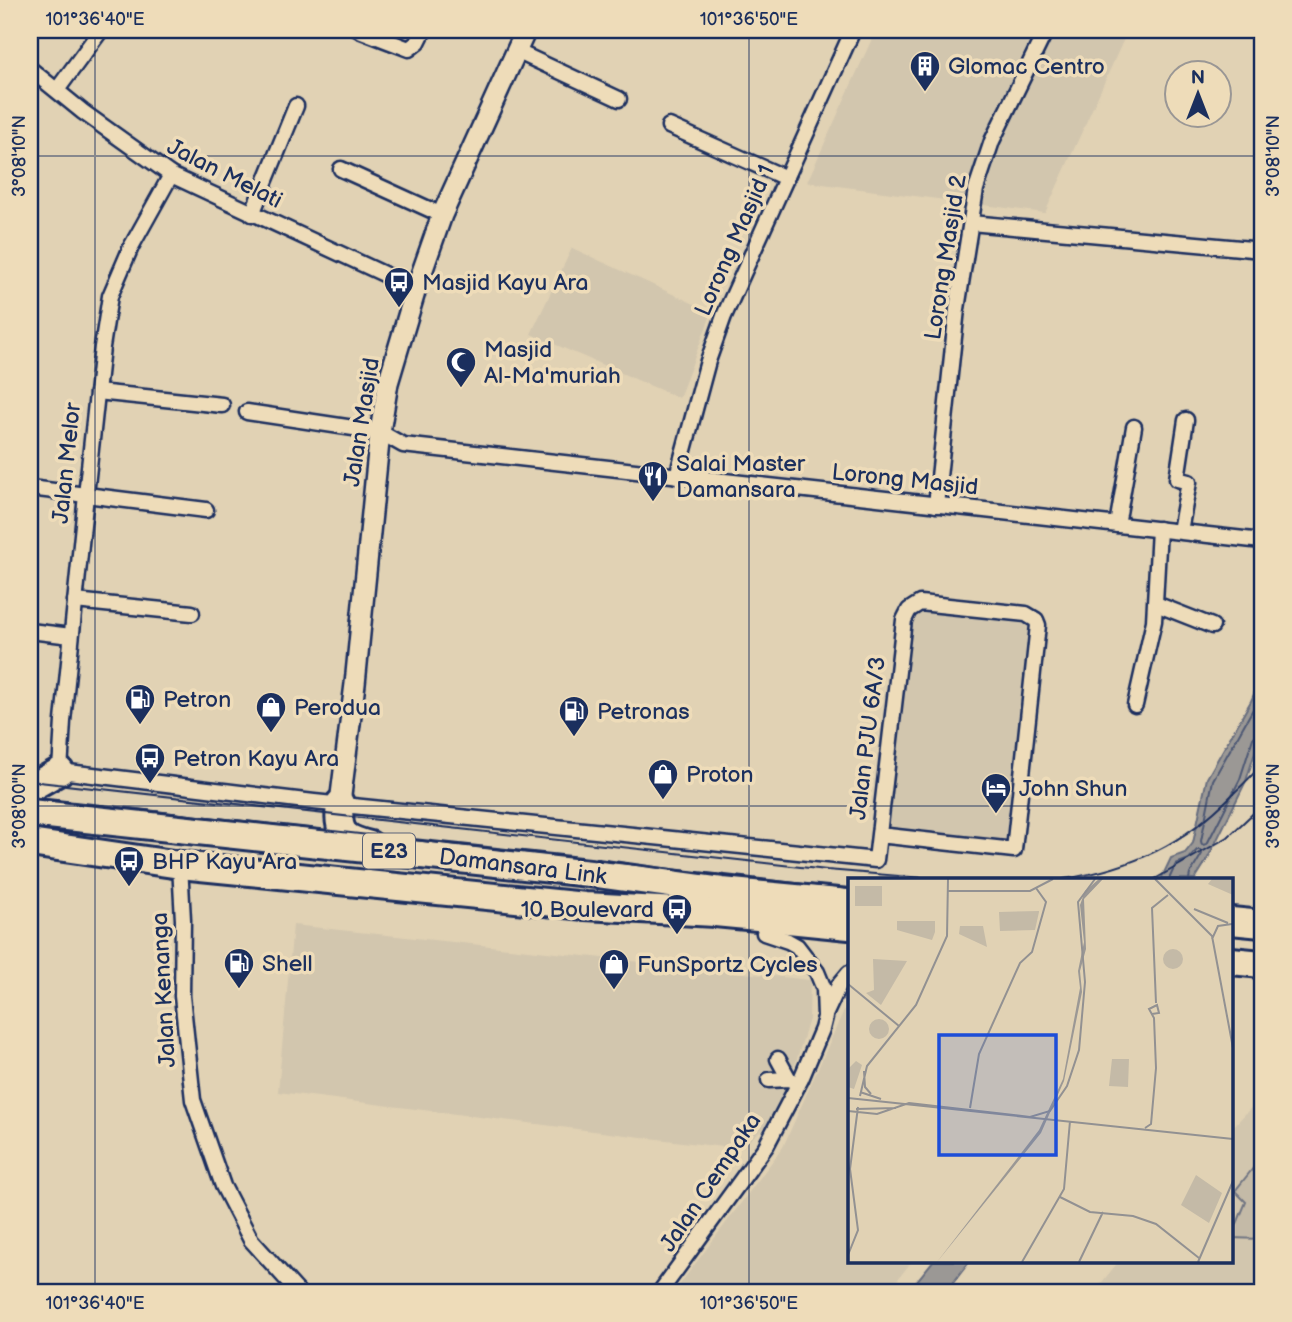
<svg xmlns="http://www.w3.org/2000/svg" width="1292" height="1322" viewBox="0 0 1292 1322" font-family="'Balsamiq Sans',sans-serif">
<rect width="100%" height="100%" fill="#e1d2b4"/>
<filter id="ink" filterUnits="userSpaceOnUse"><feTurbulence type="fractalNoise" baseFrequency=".0143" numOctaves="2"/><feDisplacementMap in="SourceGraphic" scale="14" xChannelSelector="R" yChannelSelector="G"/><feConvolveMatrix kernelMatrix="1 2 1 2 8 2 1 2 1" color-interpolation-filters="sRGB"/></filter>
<g filter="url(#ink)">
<!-- built -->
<g fill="#d2c6ae">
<polygon points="876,30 1128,30 1045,213 807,182"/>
<polygon points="572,248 712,312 679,398 531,334"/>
<polygon points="897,610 1044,624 1020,846 872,829"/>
<polygon points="293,925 810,980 809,1019 796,1062 771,1122 739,1149 278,1092"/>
<polygon points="849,999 849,1261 912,1261 888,1292 674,1292 783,1147"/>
<polygon points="1262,1096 1262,1292 1094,1292 1119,1261 1231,1261 1231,1129"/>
</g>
<!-- green -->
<polygon fill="#c4baa7" stroke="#707482" stroke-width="2" points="1262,1157 1262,1239 1231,1238 1246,1202 1235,1191"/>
<!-- water -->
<g fill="#9b9895" stroke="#686e7f" stroke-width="2">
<polygon points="1262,676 1262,730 1246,781 1207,860 1195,879 1163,879 1162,877 1171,858 1185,853 1193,843 1207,778 1251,701"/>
<polygon points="933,1261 970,1261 946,1292 908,1292"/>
</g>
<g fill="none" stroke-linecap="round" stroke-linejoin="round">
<!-- shore -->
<g stroke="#4e5974" stroke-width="2">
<polyline points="1262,693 1213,780 1201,841 1202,845 1207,844 1240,779 1253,738 1257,734 1262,733"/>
<polyline points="1169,879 1176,864 1189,859 1197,850 1200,850 1202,854 1190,874 1189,879"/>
</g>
<!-- street casing -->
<g stroke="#1b2f5e" stroke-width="19">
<g id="street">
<polyline points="359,30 409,49 418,42 424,30"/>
<polyline points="516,51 619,99"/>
<polyline points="30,69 83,112 171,175 416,289"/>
<polyline points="57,90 101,30"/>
<polyline points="669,126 786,178"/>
<polyline points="341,169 442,215"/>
<path d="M171 175 131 247 110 296 102 347 86 495 63 721 60 771 314 802 876 860C885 780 894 700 904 620L909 610 920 603 1026 614 1036 620 1038 625 1014 850 879 835"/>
<polyline points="252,214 296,106"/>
<polyline points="971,223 1262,250"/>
<polyline points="97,392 222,405"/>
<polyline points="247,412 380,432 403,445 1262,541"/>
<polyline points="677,476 708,361 724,316 853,30"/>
<polyline points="30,488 206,510"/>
<polyline points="936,505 957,309 976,189 992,141 1046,30"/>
<polyline points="1117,525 1134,427"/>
<polyline points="1180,531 1189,482 1177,479 1186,420"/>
<polyline points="75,601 192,613"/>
<polyline points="1156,604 1212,626"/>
<polyline points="30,631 71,636"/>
<polyline points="1135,705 1154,621 1159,529"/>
<polyline points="180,865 183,920 182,996 193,1100 223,1186 251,1240 298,1292"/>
<polyline points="826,1013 839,985 849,973"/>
<polyline points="778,1059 789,1079"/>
<polyline points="769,1080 789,1079 798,1084"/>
<polyline points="660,1292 766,1146 801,1079 822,1029 825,1017 824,989 817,972 797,946 788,941 764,933"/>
</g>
</g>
<!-- secondary casing -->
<g stroke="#1b2f5e" stroke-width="24">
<polyline id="secondary" points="340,803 355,684 380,432 388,383 416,289 442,215 526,30"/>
</g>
<!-- highway casing -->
<g stroke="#1b2f5e" stroke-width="32">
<g id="highway">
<polyline points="30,788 60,771"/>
<path d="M340 803C337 833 343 838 370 845"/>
<polyline points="30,813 598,874 722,891 849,903"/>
<polyline points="30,843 180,865 585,906 715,913 849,926"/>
<polyline points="1231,921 1262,924"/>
<polyline points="1231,961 1262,964"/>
</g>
</g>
<!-- street -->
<use href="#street" stroke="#eedcb9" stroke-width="14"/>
<!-- secondary -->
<use href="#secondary" stroke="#eedcb9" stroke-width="19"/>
<!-- highway -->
<use href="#highway" stroke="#eedcb9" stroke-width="26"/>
<!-- tram -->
<g stroke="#1b2f5e" stroke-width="2">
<polyline points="30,781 827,870 935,879"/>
<polyline points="30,797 849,889"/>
<path d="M1064 879C1133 868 1184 844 1233 794 1243 784 1254 775 1262 763"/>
<polyline points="1155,879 1228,837 1262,805"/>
</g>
</g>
</g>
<!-- ticks -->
<path fill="none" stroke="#1b2f5e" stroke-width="2" stroke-opacity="0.45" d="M95 30V1292M749 30V1292M30 156H1262M30 806H1262"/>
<!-- icons -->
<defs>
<g id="building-pin" transform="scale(1.575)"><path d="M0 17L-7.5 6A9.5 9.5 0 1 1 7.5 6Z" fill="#1b2f5e" stroke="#eedcb9"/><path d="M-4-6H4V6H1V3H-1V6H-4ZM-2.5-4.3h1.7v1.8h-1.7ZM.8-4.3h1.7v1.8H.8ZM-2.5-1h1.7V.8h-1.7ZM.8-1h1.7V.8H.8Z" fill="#fff"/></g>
<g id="bus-pin" transform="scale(1.575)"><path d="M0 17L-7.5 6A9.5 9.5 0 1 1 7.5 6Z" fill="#1b2f5e" stroke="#eedcb9"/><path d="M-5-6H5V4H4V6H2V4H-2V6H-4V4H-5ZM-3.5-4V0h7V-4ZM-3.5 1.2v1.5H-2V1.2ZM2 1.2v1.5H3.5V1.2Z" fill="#fff"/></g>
<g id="mosque-pin" transform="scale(1.575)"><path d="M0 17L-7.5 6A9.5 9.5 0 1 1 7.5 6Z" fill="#1b2f5e" stroke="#eedcb9"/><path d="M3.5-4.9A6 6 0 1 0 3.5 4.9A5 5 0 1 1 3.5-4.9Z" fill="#fff"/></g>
<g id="restaurant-pin" transform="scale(1.575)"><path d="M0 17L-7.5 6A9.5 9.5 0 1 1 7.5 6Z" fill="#1b2f5e" stroke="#eedcb9"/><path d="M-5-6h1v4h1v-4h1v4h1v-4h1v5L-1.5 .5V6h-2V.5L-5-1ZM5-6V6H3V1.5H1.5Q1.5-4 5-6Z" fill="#fff"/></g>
<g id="fuel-pin" transform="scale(1.575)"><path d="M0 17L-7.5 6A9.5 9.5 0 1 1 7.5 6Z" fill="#1b2f5e" stroke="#eedcb9"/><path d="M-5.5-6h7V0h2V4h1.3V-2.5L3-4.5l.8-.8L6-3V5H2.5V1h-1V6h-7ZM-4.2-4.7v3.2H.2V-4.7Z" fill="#fff"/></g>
<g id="shop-pin" transform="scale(1.575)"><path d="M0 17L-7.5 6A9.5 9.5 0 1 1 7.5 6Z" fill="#1b2f5e" stroke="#eedcb9"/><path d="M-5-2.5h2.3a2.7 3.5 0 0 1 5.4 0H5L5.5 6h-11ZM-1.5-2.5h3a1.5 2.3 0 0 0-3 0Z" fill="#fff"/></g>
<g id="hotel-pin" transform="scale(1.575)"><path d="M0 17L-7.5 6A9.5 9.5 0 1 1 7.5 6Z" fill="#1b2f5e" stroke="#eedcb9"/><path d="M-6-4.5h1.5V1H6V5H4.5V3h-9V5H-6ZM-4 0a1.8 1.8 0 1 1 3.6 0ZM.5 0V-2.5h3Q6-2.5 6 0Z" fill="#fff"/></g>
</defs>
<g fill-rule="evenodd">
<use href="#building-pin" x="925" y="66"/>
<use href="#bus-pin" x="399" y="282"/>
<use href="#mosque-pin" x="461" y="362"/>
<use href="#restaurant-pin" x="653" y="476"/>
<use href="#fuel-pin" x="140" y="699"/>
<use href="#shop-pin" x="271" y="707"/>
<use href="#fuel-pin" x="574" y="711"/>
<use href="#bus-pin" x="150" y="758"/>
<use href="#shop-pin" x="663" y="774"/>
<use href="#hotel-pin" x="996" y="788"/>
<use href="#bus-pin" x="129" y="861"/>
<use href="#bus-pin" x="677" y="909"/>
<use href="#fuel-pin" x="239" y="963"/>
<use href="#shop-pin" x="614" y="964"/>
</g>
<g text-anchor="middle" stroke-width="7" stroke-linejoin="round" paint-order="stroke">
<!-- shield labels -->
<rect fill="#eedcb9" stroke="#5a6379" stroke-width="2" x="363" y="833.5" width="52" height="35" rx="5"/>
<g font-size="21" font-weight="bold" fill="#1b2f5e">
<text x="389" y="858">E23</text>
</g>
<!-- poi labels -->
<g font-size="23" fill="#1b2f5e" stroke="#eedcb9" text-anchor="start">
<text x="948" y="74">Glomac Centro</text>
<text x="422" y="290">Masjid Kayu Ara</text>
<text x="484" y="357">Masjid<tspan x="484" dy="26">Al-Ma'muriah</tspan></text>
<text x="676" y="471">Salai Master<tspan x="676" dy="26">Damansara</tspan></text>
<text x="163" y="707">Petron</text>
<text x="294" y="715">Perodua</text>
<text x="597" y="719">Petronas</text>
<text x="173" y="766">Petron Kayu Ara</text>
<text x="686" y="782">Proton</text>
<text x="1019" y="796">John Shun</text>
<text x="152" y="869">BHP Kayu Ara</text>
<text x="654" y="917" text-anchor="end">10 Boulevard</text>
<text x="262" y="971">Shell</text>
<text x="637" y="972">FunSportz Cycles</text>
</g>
<!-- street labels -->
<g font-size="23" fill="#1b2f5e" stroke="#eedcb9">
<text transform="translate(225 173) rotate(27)" y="8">Jalan Melati</text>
<text transform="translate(734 240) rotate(-66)" y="8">Lorong Masjid 1</text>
<text transform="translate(945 257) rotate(-81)" y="8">Lorong Masjid 2</text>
<text transform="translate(361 422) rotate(-81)" y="8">Jalan Masjid</text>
<text transform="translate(66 463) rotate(-84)" y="8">Jalan Melor</text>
<text transform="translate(905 479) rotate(6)" y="8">Lorong Masjid</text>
<text transform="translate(867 738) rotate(-83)" y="8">Jalan PJU 6A/3</text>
<text transform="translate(523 866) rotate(7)" y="8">Damansara Link</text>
<text transform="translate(163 990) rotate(-93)" y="8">Jalan Kenanga</text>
<text transform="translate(710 1182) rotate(-56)" y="8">Jalan Cempaka</text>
</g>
</g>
<!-- overview -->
<g transform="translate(848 878)">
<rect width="385" height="385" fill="#e1d2b4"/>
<path d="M364 1H385V17L360 6ZM7 8H34V28H7ZM151 34 191 33V34L187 52 152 53ZM49 43H87V54L84 62 49 52ZM135 48 139 69 111 56 112 48ZM315 81a10 10 0 1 1 20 0a10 10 0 1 1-20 0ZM25 81 59 83 33 127 18 115 26 112ZM21 151a10 10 0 1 1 20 0a10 10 0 1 1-20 0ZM264 181H281L280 209 261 208ZM8 183 14 187 6 211 0 209V191ZM348 297 374 315 361 345 333 327Z" fill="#c4baa7"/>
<path d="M251 1H255L236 21 238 71 232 93 234 114 216 203 193 255 89 384 191 252 215 201 232 110 230 93 236 64 232 27 237 13Z" fill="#9b9895"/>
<path fill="none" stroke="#929192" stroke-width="2" d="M307 1 364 58 385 170M99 13H182L205 1M346 31 380 45M364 61 370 48 384 46M0 106 51 148M308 125 304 30 320 17M16 193 17 209 23 216M12 214 33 221M12 218 19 188 68 127 99 58 100 1M0 220 385 261M122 230 131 176 172 85 184 74 198 24 188 10M8 231 48 230M0 233 29 236 61 225 182 239 202 233 219 208 231 172 237 104 230 24 247 1M297 250 303 246 308 190 306 140 301 131 309 127 311 135 304 136M212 319 242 334 285 338 308 346 351 380M0 377 10 352 2 291 10 229M174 384 216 311 222 243M231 384 255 334M350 384 385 303"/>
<path fill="#1d4ed8" fill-opacity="0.15" stroke="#1d4ed8" stroke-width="3.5" d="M91 157H208V277H91Z"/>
<rect width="385" height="385" fill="none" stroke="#1b2f5e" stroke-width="3.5"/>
</g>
<!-- margin -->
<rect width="1292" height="1322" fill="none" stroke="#eedcb9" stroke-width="77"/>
<!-- north arrow -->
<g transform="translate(1198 94)"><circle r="33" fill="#eedcb9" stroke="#9a9795" stroke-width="2"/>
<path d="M0-5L12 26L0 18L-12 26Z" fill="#1b2f5e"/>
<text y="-10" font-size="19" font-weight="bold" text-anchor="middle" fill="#1b2f5e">N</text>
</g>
<rect x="38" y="38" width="1216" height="1246" fill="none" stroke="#1b2f5e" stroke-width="2.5"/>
<g font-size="18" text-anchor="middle" fill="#1b2f5e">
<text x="95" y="25">101°36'40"E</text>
<text x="749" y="25">101°36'50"E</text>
<text transform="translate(19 156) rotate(-90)" y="6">3°08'10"N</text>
<text transform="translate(1273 156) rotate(-90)" y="6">3°08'10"N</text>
<text transform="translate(19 806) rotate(-90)" y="6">3°08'00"N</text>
<text transform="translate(1273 806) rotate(-90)" y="6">3°08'00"N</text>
<text x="95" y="1309">101°36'40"E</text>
<text x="749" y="1309">101°36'50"E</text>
</g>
</svg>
